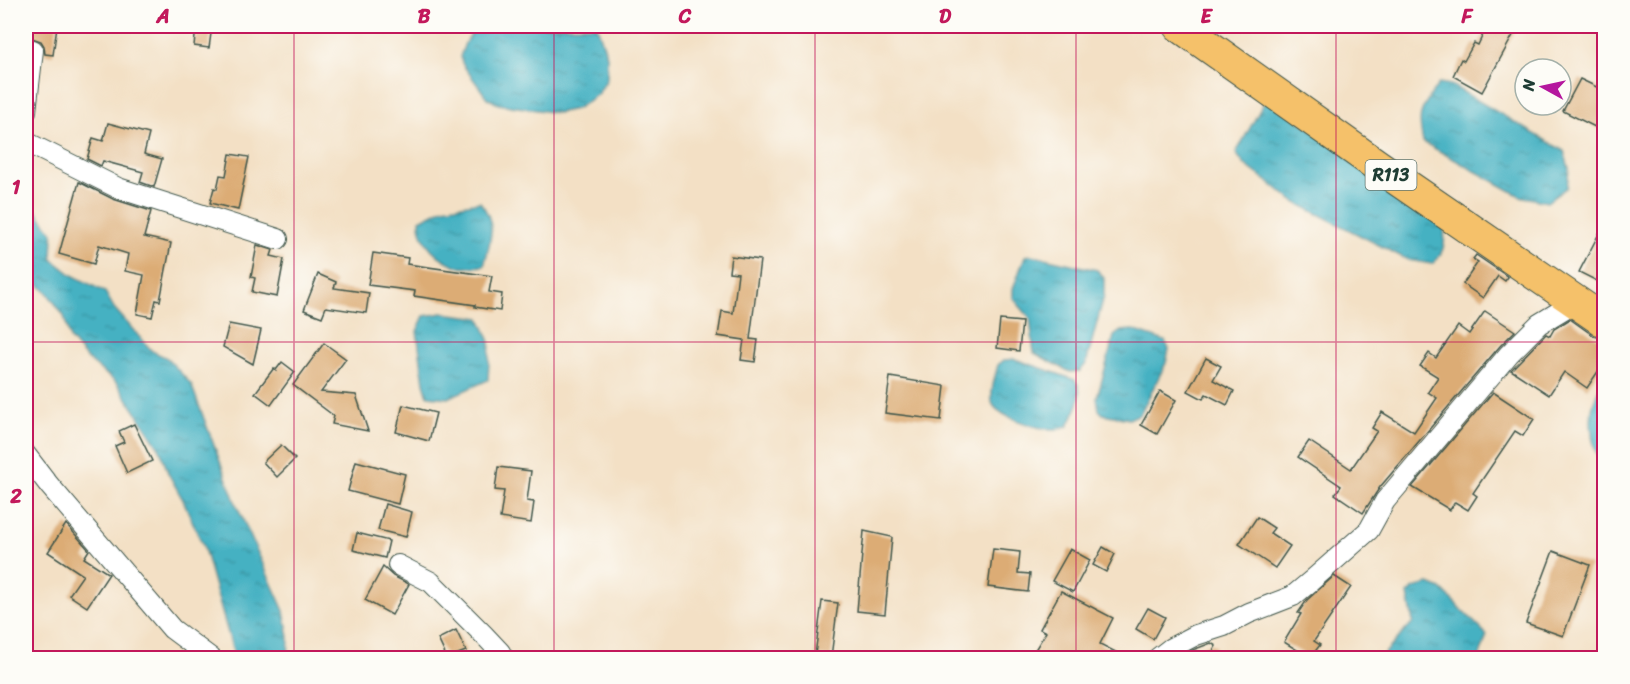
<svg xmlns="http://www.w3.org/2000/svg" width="1630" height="684" viewBox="0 0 1630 684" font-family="Sriracha,sans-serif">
<defs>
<pattern id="water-ripples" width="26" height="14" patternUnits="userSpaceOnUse" patternTransform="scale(1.5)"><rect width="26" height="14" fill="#44b1c2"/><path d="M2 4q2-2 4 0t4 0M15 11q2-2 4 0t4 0" fill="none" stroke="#38919e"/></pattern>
</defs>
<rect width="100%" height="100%" fill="#fdfcf7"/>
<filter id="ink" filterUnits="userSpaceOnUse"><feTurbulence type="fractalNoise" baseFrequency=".0167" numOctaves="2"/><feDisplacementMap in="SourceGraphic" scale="12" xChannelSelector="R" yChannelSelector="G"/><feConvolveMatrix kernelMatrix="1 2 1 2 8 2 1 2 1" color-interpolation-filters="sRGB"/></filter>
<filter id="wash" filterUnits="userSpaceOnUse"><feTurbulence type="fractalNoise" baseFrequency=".008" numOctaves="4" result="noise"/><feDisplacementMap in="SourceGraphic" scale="24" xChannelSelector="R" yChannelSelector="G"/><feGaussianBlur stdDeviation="1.35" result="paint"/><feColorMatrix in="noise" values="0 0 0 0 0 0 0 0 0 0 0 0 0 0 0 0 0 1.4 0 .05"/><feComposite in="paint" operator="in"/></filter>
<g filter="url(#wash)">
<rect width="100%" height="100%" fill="#f3e0c5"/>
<!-- water -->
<g fill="url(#water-ripples)" stroke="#32777b" stroke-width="1.5">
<polygon points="477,26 597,26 607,56 607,79 598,94 576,109 557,113 498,104 487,98 463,65 460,57 465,43"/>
<path d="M1439 83 1451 85 1564 151 1569 168 1567 187 1547 202 1520 196 1423 142C1416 112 1422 108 1439 83Z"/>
<path d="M1266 99 1443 217C1445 235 1448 251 1432 264L1408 260 1295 202 1244 164 1236 153Z"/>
<polygon points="26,198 53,233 52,259 72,275 105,292 114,308 152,351 167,358 191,384 236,504 284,611 289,637 288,658 235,658 204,548 183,500 168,473 160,449 117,383 87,359 70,339 64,316 49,295 26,271"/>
<path d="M480 202C498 224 490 241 484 266 476 266 467 269 460 267 439 260 419 243 420 220L443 208Z"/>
<polygon points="1031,255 1097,270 1104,278 1104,296 1086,364 1080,371 1070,372 1034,353 1030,318 1013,298 1013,289 1025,256"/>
<polygon points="443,313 480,318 490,342 488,380 448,398 428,396 424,383 417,331 424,316"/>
<polygon points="1133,330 1165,341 1169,349 1166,363 1140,414 1129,419 1103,414 1099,410 1097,398 1114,336 1121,331"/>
<path d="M1015 359 1075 380C1086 395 1075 411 1068 426 1064 427 1059 429 1054 429 1040 430 995 416 992 402 990 391 995 376 998 365L1004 360Z"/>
<path d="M1604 382V471C1590 445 1584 408 1604 382Z"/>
<polygon points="1429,584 1441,589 1487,635 1479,658 1384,658 1385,653 1413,622 1408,594 1414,588"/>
</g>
<g id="blocks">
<!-- building -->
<g fill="#dcac74">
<polygon points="26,26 57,26 53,55 45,54 44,46 41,41 26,36"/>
<polygon points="196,26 212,26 209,48 194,46"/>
<polygon points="1487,26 1518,26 1482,92 1453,76 1461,59 1464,61 1474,43 1478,45"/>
<polygon points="1580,79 1605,91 1605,132 1563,111"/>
<polygon points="108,123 149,134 144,154 162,159 154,187 140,182 143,172 103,161 101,166 87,159 93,138 103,141"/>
<polygon points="230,154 249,157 238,210 210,203 214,188 217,189 220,175 226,176"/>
<polygon points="79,182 113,199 151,211 144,237 171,243 160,301 156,300 152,317 137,314 144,275 125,271 128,254 99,245 94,264 59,254"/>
<polygon points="1605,222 1605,267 1597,281 1579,272"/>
<polygon points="257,245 273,250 271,256 284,259 277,297 252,292 255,278 251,277"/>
<polygon points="373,253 408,258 407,264 492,276 489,292 502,294 500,311 475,307 475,305 414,296 415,291 368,285"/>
<polygon points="1476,255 1508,277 1505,281 1498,276 1483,298 1463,284 1478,262 1473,259"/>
<polygon points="731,256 760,260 750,339 758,340 755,362 741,360 744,340 718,336 722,311 733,313 738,273 729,272"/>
<polygon points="318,274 336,282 334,288 369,293 366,313 326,307 322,317 304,310"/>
<polygon points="1485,311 1515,331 1500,346 1380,487 1363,513 1335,494 1341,486 1298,457 1309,441 1351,469 1377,431 1372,428 1382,412 1414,432 1437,398 1428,392 1438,377 1420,366 1429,353 1436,358 1458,326 1469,334"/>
<polygon points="1570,319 1594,336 1605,339 1605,361 1587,388 1564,372 1549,395 1511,370 1546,334 1550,336 1554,329"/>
<polygon points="1000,320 1022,322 1019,351 997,348"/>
<polygon points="229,324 261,330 253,364 223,347"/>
<polygon points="324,343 346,359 321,392 356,395 368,431 332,424 334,416 293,385"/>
<polygon points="1206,358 1221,366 1213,380 1234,391 1227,405 1206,394 1203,399 1188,391"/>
<polygon points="282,362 295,372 271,405 255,393 274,368 276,370"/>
<polygon points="890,377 945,386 941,420 885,413"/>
<polygon points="1160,391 1176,400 1157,434 1141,425"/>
<polygon points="1493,392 1534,419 1523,436 1515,431 1473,493 1477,496 1468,510 1455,502 1450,510 1412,487"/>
<polygon points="403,405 436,413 429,441 396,432"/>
<polygon points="134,424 152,461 127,473 115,446 124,442 119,431"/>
<polygon points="281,445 295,459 277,477 263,462"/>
<polygon points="356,461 405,474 398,504 348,491"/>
<polygon points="498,467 531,471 527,501 534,502 531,523 500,518 504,491 495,490"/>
<polygon points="385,504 412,512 406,537 378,530"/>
<polygon points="1257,517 1274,528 1270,533 1290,546 1275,568 1239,544"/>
<polygon points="66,524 89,550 84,558 109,574 87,607 69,595 83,575 48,552"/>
<polygon points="864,531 892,537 885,614 857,611"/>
<polygon points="357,533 389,541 385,558 353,550"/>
<polygon points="1103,547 1115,554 1106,572 1093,565"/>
<polygon points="993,549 1020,552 1018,573 1030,574 1028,592 988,587"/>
<polygon points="1070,549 1090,560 1073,592 1052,581"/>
<polygon points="1553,551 1590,565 1563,636 1526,623"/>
<polygon points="383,567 393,576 409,584 392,615 365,600"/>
<polygon points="1334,576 1351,587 1314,641 1320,645 1310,658 1284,642 1301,614 1298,613 1307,600"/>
<polygon points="1061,591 1113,618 1100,644 1127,658 1030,658 1046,632 1040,629"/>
<polygon points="822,601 838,603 831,657 815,655"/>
<polygon points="1148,608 1165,617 1153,639 1136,629"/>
<polygon points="456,630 466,651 447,658 438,639"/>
<polygon points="1211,643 1216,646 1209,658 1187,658 1190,651"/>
</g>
</g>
</g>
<g filter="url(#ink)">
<use href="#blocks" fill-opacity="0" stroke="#3f554a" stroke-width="1.5"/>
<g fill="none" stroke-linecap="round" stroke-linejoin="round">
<!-- minor casing -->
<g stroke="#3f554a" stroke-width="22">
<g id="minor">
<polyline points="26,48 33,50 26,111"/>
<polyline points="26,142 118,188 278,239"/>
<polyline points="26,455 49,485 172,629 211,658"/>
<polyline points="398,565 431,582 484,635 500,652 503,658"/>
<polyline points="1158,658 1171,648 1196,635 1224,626 1249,613 1293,596 1311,581 1369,530 1385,501 1509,354 1539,324 1577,301"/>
</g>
</g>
<!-- primary casing -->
<g stroke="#3f554a" stroke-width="34">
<polyline id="primary" points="1180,26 1378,166 1604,321"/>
</g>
<!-- minor -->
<use href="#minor" stroke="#fff" stroke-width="20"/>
<!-- primary -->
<use href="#primary" stroke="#f5c16b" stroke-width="32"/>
</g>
</g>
<!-- grid -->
<path fill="none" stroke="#c2185b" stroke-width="1.5" stroke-opacity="0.55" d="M294 26V658M554 26V658M815 26V658M1076 26V658M1336 26V658M26 342H1604"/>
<g text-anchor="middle" stroke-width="6" stroke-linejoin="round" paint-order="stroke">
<!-- shield labels -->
<rect fill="#fdfcf7" stroke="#62766e" stroke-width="1.5" x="1365.5" y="160" width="51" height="30" rx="4.5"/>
<g font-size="18" font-weight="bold" fill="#1f3d34">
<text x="1391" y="181">R113</text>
</g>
</g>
<!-- margin -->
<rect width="1630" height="684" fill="none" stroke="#fdfcf7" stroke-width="66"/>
<!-- north arrow -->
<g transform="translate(1543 87) rotate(278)"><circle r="28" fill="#fdfcf7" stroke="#a4b0a9" stroke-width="1.5"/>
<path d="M0-4.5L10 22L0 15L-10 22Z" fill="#b5179e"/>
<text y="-9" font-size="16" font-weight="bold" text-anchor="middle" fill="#1f3d34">N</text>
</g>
<rect x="33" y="33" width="1564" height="618" fill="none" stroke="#c2185b" stroke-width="2"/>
<g font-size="20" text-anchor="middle" font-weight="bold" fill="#c2185b">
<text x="163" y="23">A</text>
<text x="424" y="23">B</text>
<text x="685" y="23">C</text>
<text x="945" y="23">D</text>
<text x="1206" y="23">E</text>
<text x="1467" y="23">F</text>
<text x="16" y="194">1</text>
<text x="16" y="503">2</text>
</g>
</svg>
